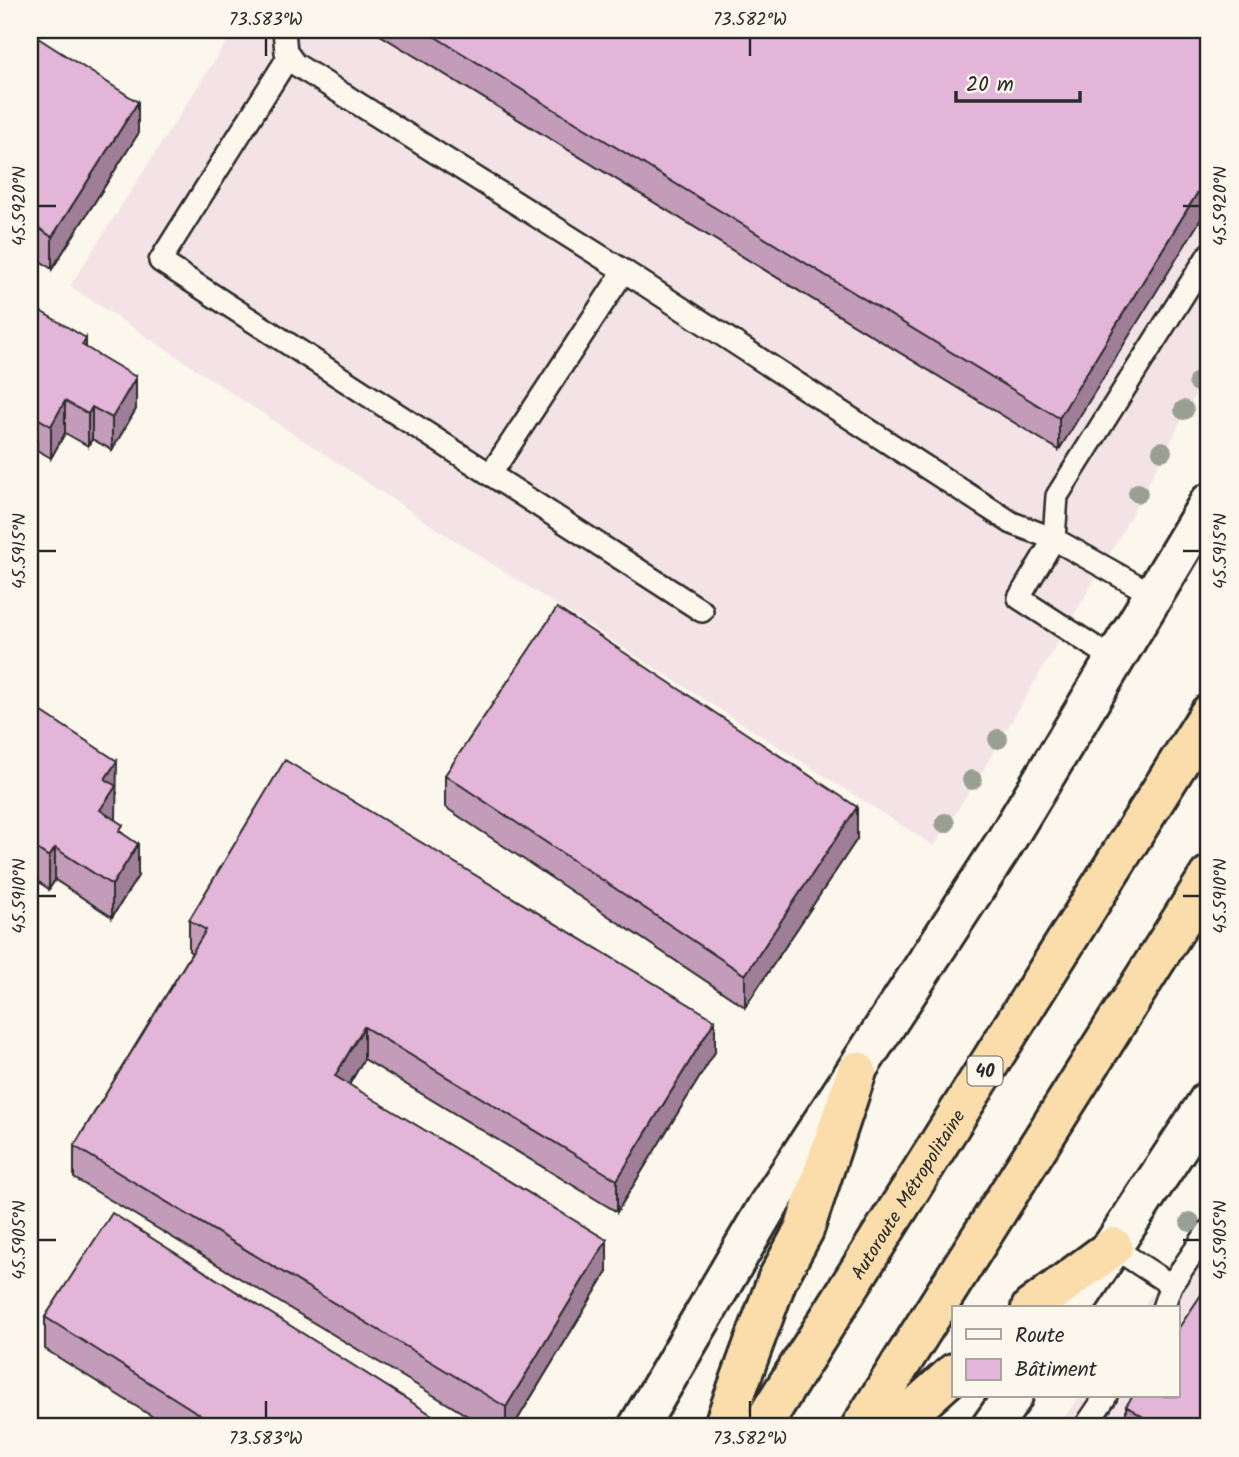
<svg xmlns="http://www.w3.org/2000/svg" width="1239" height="1457" viewBox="0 0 1239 1457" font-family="Kalam,sans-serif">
<rect width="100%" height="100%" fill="#fbf7ec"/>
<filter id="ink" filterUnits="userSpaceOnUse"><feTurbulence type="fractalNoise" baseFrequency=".0143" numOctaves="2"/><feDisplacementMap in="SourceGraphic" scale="14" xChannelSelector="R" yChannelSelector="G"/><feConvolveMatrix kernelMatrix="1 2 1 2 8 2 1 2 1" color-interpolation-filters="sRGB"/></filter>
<g filter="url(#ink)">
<!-- built -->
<g fill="#f4e3e6">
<polygon points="234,30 1209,30 1209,369 1120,536 982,772 934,846 445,534 70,286"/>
<polygon points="1209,1213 1209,1427 1057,1427 1080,1396 1178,1396 1178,1308 1142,1308"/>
</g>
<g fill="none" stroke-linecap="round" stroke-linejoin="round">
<!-- service casing -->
<g stroke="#2b2b2b" stroke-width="26">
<g id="service">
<polyline points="284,30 286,52 295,64 624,271 1012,523 1054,539 1154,595"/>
<polyline points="289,56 160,261 702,611"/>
<polyline points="490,475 624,271"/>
<polyline points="1115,660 1019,598 1054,539 1057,496 1209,254"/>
<polyline points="1113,1247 1171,1285"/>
<polyline points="1163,1308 1171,1285 1209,1230"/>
<polyline points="1085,1427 1106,1396"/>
</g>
</g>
<!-- secondary casing -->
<g stroke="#2b2b2b" stroke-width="44">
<g id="secondary">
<polyline points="1072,1308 1209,1100"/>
<polyline points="638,1427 767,1207 1002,847 1209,503"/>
<polyline points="991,1427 1013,1396"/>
</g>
</g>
<!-- motorway casing -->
<g stroke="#2b2b2b" stroke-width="44">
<g id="motorway">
<polyline points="1031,1308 1113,1247"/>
<polyline points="723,1427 777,1280 804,1230 857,1071"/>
<path id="s1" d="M761 1427 1209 714"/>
<polyline points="861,1427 1209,876"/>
<polyline points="894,1427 954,1373"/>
</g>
</g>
<!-- service -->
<use href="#service" stroke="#fbf7ec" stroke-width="21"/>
<!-- secondary -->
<use href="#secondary" stroke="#fbf7ec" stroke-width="38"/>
<!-- motorway -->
<use href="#motorway" stroke="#faddab" stroke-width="38"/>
</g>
<!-- trees -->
<g fill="#99a093">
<circle cx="1198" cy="382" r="10"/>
<circle cx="1184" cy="410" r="10"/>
<circle cx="1162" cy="451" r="10"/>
<circle cx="1138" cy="493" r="10"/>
<circle cx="998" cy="739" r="10"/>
<circle cx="972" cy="780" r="10"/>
<circle cx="945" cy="823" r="10"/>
<circle cx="1190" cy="1222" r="10"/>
</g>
<!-- wall -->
<g fill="#c39cba" stroke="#2b2b2b" stroke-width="2">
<polygon points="372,30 1209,30 1059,450"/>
<polygon points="30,51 138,134 52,269 30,254"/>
<polygon points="30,305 86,348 136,409 112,450 92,439 88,446 65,433 51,458 37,450"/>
<polygon points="30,704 117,793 116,795 116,818 114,820 123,834 138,876 112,917 55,880 49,889 30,876"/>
<polygon points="445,775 857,839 745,1007 445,807"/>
<polygon points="189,920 715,1052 617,1212 364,1059 349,1085 607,1272 513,1427 486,1427 74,1178 74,1146 192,953 189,951"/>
<polygon points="45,1317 451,1427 169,1427 45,1349"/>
<polygon points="1126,1406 1209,1427 1126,1427"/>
</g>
<!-- shaded-wall -->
<g fill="#9f7f97" stroke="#2b2b2b" stroke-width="2">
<polygon points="138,102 138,134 52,269 52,237"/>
<polygon points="1209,174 1209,206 1059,450 1059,418"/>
<polygon points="86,338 86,369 82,345"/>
<polygon points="136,377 136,409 112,450 112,418"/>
<polygon points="65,401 65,433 51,458 51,426"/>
<polygon points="92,407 92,439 88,446 88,414"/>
<polygon points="37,418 37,450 30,463 30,431"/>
<polygon points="117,761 116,818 100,842 100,810 105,779"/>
<polygon points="857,807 857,839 745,1007 745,975"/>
<polygon points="138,844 138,876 112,917 112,885"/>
<polygon points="55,848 55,880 49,889 49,857"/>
<polygon points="715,1020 715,1052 617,1212 617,1180"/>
<polygon points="364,1027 364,1059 335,1108 335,1076"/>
<polygon points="607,1240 607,1272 513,1427 506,1427 506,1407"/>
</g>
<!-- building -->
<g fill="#e3b5d8" stroke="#2b2b2b" stroke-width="2">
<polygon points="424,30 1209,30 1209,174 1059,418"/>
<polygon points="38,38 138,102 52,237 30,222 30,51"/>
<polygon points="30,305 86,338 82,345 136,377 112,418 92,407 88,414 65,401 51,426 37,418 30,431"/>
<polygon points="557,608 857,807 745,975 445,775"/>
<polygon points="30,704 117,761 105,779 116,786 100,810 123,825 119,831 138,844 112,885 55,848 49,857 30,844"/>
<polygon points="285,760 715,1020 617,1180 364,1027 335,1076 607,1240 506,1407 74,1146 206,930 189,920"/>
<polygon points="112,1213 451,1427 220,1427 45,1317"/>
<polygon points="1209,1283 1209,1427 1159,1427 1126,1406 1133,1396 1178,1396 1178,1329"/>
</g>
</g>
<!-- ticks -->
<path fill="none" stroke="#2b2b2b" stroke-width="2.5" d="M266 38V56M750 38V56M38 206H56M1183 206H1200M38 551H56M1183 551H1200M38 896H56M1183 896H1200M38 1240H56M1183 1240H1200M266 1401V1418M750 1401V1418"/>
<g text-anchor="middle" stroke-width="6" stroke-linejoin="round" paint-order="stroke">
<!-- shield labels -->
<rect fill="#fbf7ec" stroke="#696865" stroke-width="2" x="967.5" y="1056.5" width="35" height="29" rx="5"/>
<g font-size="18" font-weight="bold" fill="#2b2b2b">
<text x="985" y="1077">40</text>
</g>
<!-- street labels -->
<g font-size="19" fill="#2b2b2b" stroke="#fbf7ec">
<text dy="7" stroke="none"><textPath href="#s1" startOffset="275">Autoroute Métropolitaine</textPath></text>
</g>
</g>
<!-- margin -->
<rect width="1239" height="1457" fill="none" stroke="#fbf7ec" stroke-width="77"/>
<!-- legend -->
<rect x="952" y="1306" width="228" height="91" fill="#fbf7ec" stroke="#a8a59f" stroke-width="2"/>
<rect x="966" y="1329" width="35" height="10" fill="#fbf7ec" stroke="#a8a59f" stroke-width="2"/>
<text x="1015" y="1342" font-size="21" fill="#2b2b2b">Route</text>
<rect x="966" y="1359" width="35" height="21" fill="#e3b5d8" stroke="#a8a59f" stroke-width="2"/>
<text x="1015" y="1376" font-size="21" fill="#2b2b2b">Bâtiment</text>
<!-- scale -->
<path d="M956 91v10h124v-10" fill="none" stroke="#2b2b2b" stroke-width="3.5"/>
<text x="966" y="91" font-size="21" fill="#2b2b2b" stroke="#fbf7ec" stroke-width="5" paint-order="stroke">20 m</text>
<rect x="38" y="38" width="1162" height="1380" fill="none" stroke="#2b2b2b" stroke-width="2.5"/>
<g font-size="18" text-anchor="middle" fill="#2b2b2b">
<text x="266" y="25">73.583°W</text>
<text x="750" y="25">73.582°W</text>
<text transform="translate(19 206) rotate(-90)" y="6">45.5920°N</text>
<text transform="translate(1220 206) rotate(-90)" y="6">45.5920°N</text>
<text transform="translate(19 551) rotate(-90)" y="6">45.5915°N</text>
<text transform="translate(1220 551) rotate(-90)" y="6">45.5915°N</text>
<text transform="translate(19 896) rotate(-90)" y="6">45.5910°N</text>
<text transform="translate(1220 896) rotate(-90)" y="6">45.5910°N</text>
<text transform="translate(19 1240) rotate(-90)" y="6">45.5905°N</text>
<text transform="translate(1220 1240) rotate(-90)" y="6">45.5905°N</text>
<text x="266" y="1444">73.583°W</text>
<text x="750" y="1444">73.582°W</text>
</g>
</svg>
